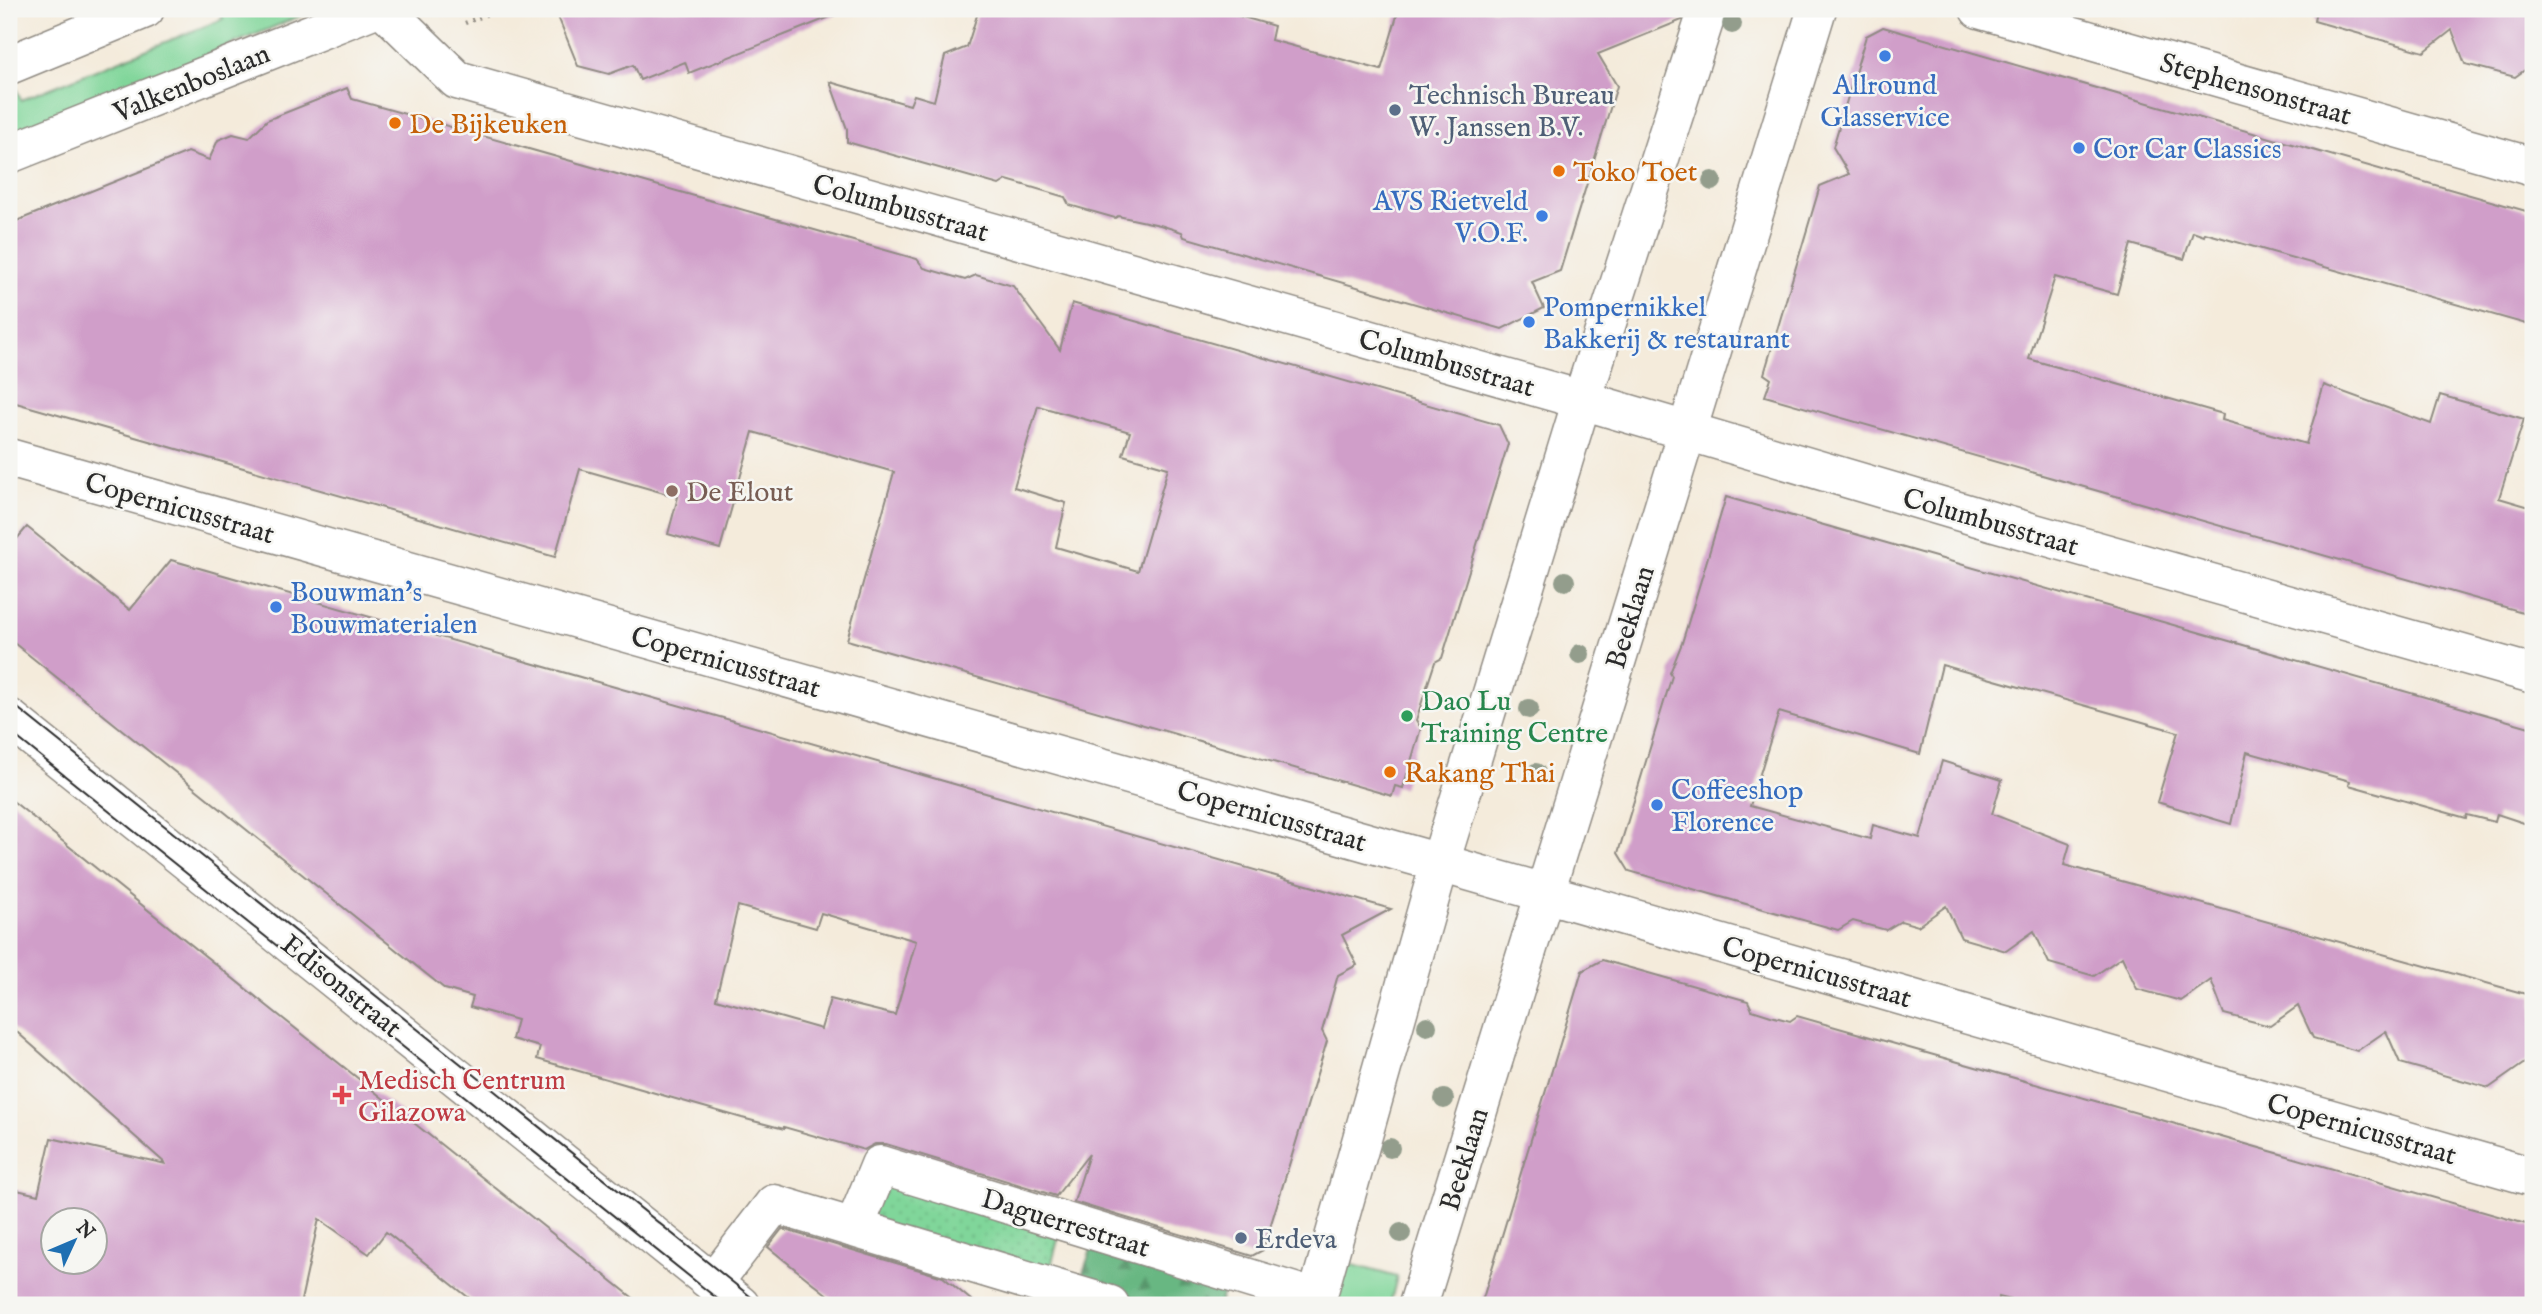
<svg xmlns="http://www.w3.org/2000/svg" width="2542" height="1314" viewBox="0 0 2542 1314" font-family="'IM FELL English',serif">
<defs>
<pattern id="forest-firs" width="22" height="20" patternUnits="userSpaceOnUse" patternTransform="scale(1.75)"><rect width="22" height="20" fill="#68b782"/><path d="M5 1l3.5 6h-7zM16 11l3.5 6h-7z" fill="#56956b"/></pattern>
<pattern id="park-dots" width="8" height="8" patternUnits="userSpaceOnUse" patternTransform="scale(1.75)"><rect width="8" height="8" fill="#80d69a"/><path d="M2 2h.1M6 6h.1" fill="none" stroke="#6fb885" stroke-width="1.8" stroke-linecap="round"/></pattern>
</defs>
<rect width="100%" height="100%" fill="#f6f6f2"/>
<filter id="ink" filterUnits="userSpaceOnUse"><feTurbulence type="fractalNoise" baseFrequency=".0143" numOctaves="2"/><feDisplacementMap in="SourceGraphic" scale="14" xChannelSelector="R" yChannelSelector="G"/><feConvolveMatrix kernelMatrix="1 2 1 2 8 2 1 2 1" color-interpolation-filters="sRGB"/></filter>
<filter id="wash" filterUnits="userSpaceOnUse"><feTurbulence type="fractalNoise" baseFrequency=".00686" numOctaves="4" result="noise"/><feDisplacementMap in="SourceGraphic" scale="28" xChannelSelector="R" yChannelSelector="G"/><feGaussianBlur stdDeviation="1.57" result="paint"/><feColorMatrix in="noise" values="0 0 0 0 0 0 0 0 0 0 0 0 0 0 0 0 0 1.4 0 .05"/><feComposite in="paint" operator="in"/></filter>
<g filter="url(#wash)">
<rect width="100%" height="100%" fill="#f4ebdb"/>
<!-- grass -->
<g fill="#80d69a" stroke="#568062" stroke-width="2">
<polygon points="218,9 317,9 9,137 9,88 15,86 21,100 223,19"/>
<polygon points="1346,1263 1397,1277 1390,1305 1334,1305"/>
</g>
<!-- forest -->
<polygon fill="url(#forest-firs)" stroke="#4a7156" stroke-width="2" points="1091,1250 1223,1292 1219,1305 1158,1305 1080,1281"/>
<!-- park -->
<polygon fill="url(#park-dots)" stroke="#568062" stroke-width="2" points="882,1176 1061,1228 1049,1274 868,1220"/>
<g id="blocks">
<!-- building -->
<g fill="#d09ec9" fill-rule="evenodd">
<polygon points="555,9 845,9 845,11 689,73 685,62 640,80 633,65 609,74 578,66"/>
<polygon points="979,9 1215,9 1274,26 1271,40 1381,70 1399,9 1685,9 1682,20 1598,54 1617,86 1560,271 1532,282 1544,308 1502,329 1184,237 1182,232 1160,225 1118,216 1115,218 1069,205 1065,197 1007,180 999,185 847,142 847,129 830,82 910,105 914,95 934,101 945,56 967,47"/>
<polygon points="2316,9 2533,9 2533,64 2515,77 2465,64 2452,30 2424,52 2314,21"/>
<polygon points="1883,27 2533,213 2533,326 2205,233 2204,236 2193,232 2184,259 2131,244 2117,294 2055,277 2029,359 2223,414 2222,420 2306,444 2324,385 2431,424 2440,395 2524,419 2499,498 2533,508 2533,615 1765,396 1771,379 1764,374 1820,186 1849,174 1833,147 1866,36"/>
<path d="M347 88 352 99 917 259 924 268 965 280 976 275 1013 286 1060 350 1072 303 1499 425 1508 444 1442 658 1435 662 1416 720 1421 728 1403 788 1395 786 1392 796 847 640 894 472 753 432 720 549 668 534 678 497 580 469 555 557 9 401V224L188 152 209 160 218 140 233 134 249 138 267 120ZM1038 406 1130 432 1123 455 1168 468 1138 571 1056 547 1066 503 1014 487Z"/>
<polygon points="1726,497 2533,728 2533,826 2497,814 2495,822 2467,815 2466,818 2349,785 2350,781 2247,752 2231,824 2157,802 2178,732 1942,665 1920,754 1779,712 1750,806 1870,839 1873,825 1920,838 1942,761 2002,780 1992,814 2070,844 2064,865 2533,996 2533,1057 2489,1088 2400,1063 2386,1031 2357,1051 2313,1038 2298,1006 2270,1026 2224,1014 2211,980 2181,1001 2137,989 2122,957 2094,976 2049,963 2034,931 2006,951 1961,938 1946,906 1918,926 1901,921 1886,930 1853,921 1838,930 1629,871 1618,853 1672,676 1670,673 1682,643"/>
<path d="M27 527 130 610 171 560 1391 909 1342 935 1357 965 1338 975 1322 1031 1327 1041 1263 1250 1252 1256 1074 1202 1089 1154 1056 1196 886 1144H875L864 1150 784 1127V1129L742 1118 537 1059 540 1047 512 1039 517 1020 470 1007 473 997 445 989 9 639V548ZM738 906 816 928 821 913 916 941 895 1015 830 999 821 1029 716 999Z"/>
<path d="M9 798 266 1005 642 1305H478L386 1232 369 1254 319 1219 300 1305H9V1188L38 1195 51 1138 166 1164 9 1025ZM52 1220H94V1262H52Z"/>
<polygon points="1602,960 1748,1001 1752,1010 1771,1016 1790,1021 1797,1016 2533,1226 2533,1305 2031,1305 1999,1297 1998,1305 1481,1305 1582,971"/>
<polygon points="782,1229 943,1277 977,1305 840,1305 768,1247"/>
</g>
</g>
</g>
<g filter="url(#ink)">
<use href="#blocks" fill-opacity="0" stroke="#908b83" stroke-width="2"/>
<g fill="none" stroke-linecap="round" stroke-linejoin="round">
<!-- minor casing -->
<g stroke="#908b83" stroke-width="41">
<g id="minor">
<polyline points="384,9 457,80 1582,400 1995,522 2533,674"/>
<polyline points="1979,9 2533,167"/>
<polyline points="9,65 145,9"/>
<polyline points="9,154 373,9"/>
<polyline points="9,458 1440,863 2533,1177"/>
<polyline points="9,718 740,1305"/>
<polyline points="854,1228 1110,1305"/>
<polyline points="713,1283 774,1204 854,1228 880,1165 1317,1299"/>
<polyline points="1315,1305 1440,863 1582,400 1708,9"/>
<polyline points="1418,1305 1817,9"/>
</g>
</g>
<!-- path -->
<polyline stroke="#908b83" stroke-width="4.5" stroke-dasharray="2 5" stroke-linecap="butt" points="465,23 500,9"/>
<!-- minor -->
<use href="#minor" stroke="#fff" stroke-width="38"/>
<!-- tram -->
<g stroke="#2b2b2b" stroke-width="2">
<polyline points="9,701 761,1305"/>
<polyline points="9,731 725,1305"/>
</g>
</g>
<!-- trees -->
<g fill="#939d8c">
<circle cx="1732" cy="24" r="10"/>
<circle cx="1712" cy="181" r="10"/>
<circle cx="1565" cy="581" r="10"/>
<circle cx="1580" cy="654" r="10"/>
<circle cx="1529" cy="709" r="10"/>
<circle cx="1536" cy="773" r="10"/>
<circle cx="1427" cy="1026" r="10"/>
<circle cx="1444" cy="1099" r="10"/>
<circle cx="1390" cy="1148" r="10"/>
<circle cx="1401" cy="1233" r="10"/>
</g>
</g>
<!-- markers -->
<g fill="#3f7fe0" stroke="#f6f6f2" stroke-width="2.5">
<circle cx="1885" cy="56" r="7"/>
<circle cx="2079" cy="148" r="7"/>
<circle cx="1542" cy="216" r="7"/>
<circle cx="1529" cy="322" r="7"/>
<circle cx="276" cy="607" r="7"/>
<circle cx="1657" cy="805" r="7"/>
</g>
<g fill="#5c6f8a" stroke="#f6f6f2" stroke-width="2.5">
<circle cx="1395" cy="110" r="7"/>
<circle cx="1241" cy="1238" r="7"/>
</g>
<g fill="#e8710a" stroke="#f6f6f2" stroke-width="2.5">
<circle cx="395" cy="123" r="7"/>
<circle cx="1559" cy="171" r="7"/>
<circle cx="1390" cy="772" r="7"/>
</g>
<circle fill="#8d6e63" stroke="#f6f6f2" stroke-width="2.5" cx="672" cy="491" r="7"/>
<circle fill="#2e9e5b" stroke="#f6f6f2" stroke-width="2.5" cx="1407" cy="716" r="7"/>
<path fill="#e0444e" stroke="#f6f6f2" stroke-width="2.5" d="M338.5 1084.5h7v7h7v7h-7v7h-7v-7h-7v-7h7z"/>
<g text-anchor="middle" stroke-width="5" stroke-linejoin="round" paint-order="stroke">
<!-- street labels -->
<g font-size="28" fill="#2b2b2b" stroke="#f6f6f2">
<text transform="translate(191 82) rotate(-22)" y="10">Valkenboslaan</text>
<text transform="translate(2256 88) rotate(16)" y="10">Stephensonstraat</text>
<text transform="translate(901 207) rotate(16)" y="10">Columbusstraat</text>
<text transform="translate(1447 362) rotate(16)" y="10">Columbusstraat</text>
<text transform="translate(180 507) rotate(16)" y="10">Copernicusstraat</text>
<text transform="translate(1991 521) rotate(16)" y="10">Columbusstraat</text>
<text transform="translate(1629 617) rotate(-73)" y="10">Beeklaan</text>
<text transform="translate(726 661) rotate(16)" y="10">Copernicusstraat</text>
<text transform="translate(1272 815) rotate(16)" y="10">Copernicusstraat</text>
<text transform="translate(1817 971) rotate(16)" y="10">Copernicusstraat</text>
<text transform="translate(342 985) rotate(39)" y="10">Edisonstraat</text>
<text transform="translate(2362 1128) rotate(16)" y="10">Copernicusstraat</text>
<text transform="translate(1463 1159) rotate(-73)" y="10">Beeklaan</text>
<text transform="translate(1066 1222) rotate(17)" y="10">Daguerrestraat</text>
</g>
<!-- shop labels -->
<g font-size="28" fill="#366cbe" stroke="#f6f6f2" text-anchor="start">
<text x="1885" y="94" text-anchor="middle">Allround<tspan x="1885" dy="32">Glasservice</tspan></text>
<text x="2093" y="158">Cor Car Classics</text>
<text x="1528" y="210" text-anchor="end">AVS Rietveld<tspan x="1528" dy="32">V.O.F.</tspan></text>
<text x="1543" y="316">Pompernikkel<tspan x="1543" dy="32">Bakkerij &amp; restaurant</tspan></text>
<text x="290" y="601">Bouwman's<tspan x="290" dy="32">Bouwmaterialen</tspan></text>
<text x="1671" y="799">Coffeeshop<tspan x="1671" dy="32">Florence</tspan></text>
</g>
<!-- service labels -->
<g font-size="28" fill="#4e5e75" stroke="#f6f6f2" text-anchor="start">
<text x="1409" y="104">Technisch Bureau<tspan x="1409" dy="32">W. Janssen B.V.</tspan></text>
<text x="1255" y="1248">Erdeva</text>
</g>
<!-- food labels -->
<g font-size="28" fill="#c56008" stroke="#f6f6f2" text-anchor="start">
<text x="409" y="133">De Bijkeuken</text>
<text x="1573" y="181">Toko Toet</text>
<text x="1404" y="782">Rakang Thai</text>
</g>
<!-- education labels -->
<g font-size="28" fill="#785e54" stroke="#f6f6f2" text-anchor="start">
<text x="686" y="501">De Elout</text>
</g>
<!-- leisure labels -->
<g font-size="28" fill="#27864d" stroke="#f6f6f2" text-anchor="start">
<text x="1421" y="710">Dao Lu<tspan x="1421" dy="32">Training Centre</tspan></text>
</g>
<!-- health labels -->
<g font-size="28" fill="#be3a42" stroke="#f6f6f2" text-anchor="start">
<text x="358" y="1089">Medisch Centrum<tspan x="358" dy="32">Gilazowa</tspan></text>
</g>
</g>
<!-- margin -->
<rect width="2542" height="1314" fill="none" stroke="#f6f6f2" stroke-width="35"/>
<!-- north arrow -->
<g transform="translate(74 1241) rotate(46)"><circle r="33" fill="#f6f6f2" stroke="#a5a5a2" stroke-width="2"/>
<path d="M0-5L12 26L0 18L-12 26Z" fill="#1f6fb2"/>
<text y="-10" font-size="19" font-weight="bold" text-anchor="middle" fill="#2b2b2b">N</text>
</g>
</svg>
